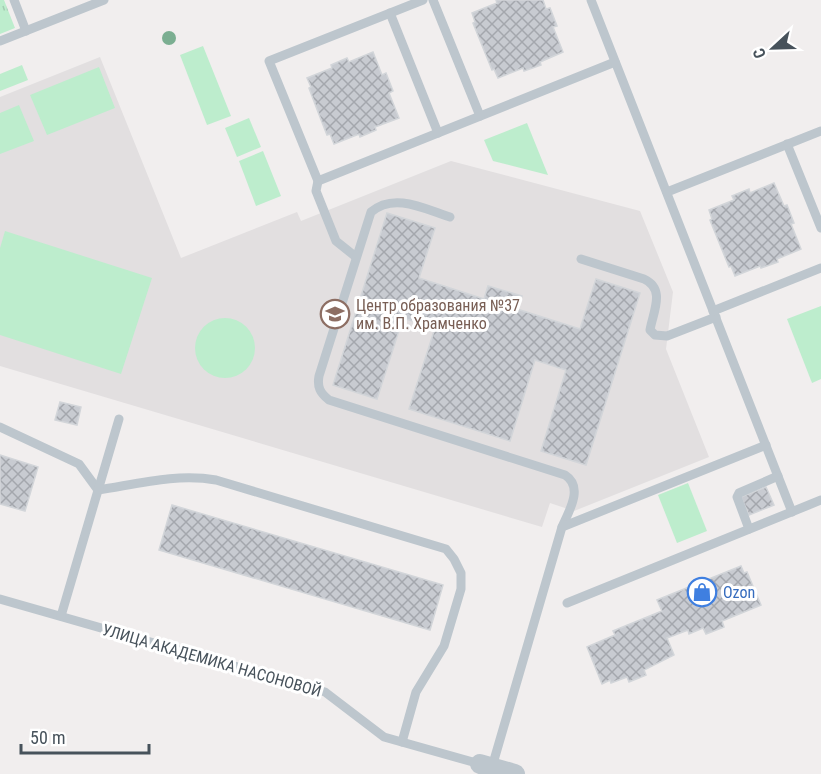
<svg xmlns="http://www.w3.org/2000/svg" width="821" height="774" viewBox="0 0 821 774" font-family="'Roboto Condensed',sans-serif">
<defs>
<pattern id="grass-tufts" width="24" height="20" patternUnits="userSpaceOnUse" patternTransform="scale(1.5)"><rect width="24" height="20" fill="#bdedcd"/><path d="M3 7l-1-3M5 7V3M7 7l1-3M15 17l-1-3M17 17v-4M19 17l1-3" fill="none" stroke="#a4cdb2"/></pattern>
<pattern id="building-cross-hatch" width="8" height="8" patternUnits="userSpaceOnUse" patternTransform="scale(1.5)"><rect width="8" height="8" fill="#c8cbd1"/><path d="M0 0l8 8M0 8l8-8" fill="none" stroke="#a4a7ad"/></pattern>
</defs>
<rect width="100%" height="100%" fill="#f1eeee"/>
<!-- education -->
<polygon fill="#e2dfe0" points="100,57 181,258 297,212 301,221 451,161 640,211 673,292 666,349 709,457 574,511 550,503 542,527 0,366 0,97"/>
<!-- grass -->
<polygon fill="url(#grass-tufts)" points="0,0 4,0 15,28 0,34"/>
<!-- park -->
<g fill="#bdedcd">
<polygon points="203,46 231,116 207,125 180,55"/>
<polygon points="22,65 28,80 0,91 0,74"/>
<polygon points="99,67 115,108 47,135 30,95"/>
<polygon points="19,105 34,141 0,154 0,113"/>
<polygon points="249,118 261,147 237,157 225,128"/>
<polygon points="527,123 548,175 493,161 484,140"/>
<polygon points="263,151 281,196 256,206 239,161"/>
<polygon points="5,231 152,278 121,374 0,335 0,248"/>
<polygon points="821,306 821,379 812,383 787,319"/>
<circle cx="225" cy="348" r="30"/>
<polygon points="688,483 707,531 677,543 658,495"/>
</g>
<!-- building -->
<g fill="url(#building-cross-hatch)" stroke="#d2d5d9" stroke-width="1.5">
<polygon points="496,0 543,0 546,9 550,8 557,26 553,27 563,52 540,62 541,65 524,71 523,68 498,78 494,69 492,70 473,23 475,22 472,13 497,3"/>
<polygon points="373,52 382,75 386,73 393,91 389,93 399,118 375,127 376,130 360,137 359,134 334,144 330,134 327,135 318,112 309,88 311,87 307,78 332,68 331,65 347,58 349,62"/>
<polygon points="774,183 784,206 787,205 794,223 791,224 801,249 777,259 778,262 761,268 760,266 735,276 731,266 729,267 710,220 712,219 709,210 734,200 732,196 749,189 750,193"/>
<polygon points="387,213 435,228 419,278 484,299 488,286 522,296 517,309 580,329 596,279 640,293 586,465 541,451 566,370 535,360 510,441 409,409 435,328 403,318 377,399 333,385"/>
<polygon points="60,402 81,407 77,425 55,420"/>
<polygon points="0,455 38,467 25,511 0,504"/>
<polygon points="766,487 774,505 749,515 741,497"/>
<polygon points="172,505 443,585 430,630 159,550"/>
<polygon points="741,566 744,573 747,572 761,605 722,621 724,627 706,634 703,628 689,634 688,630 667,638 674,655 644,670 646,675 629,682 627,677 611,683 610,680 602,684 587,647 615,635 613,631 662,611 657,600"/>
</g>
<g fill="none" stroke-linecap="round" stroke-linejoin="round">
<!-- service -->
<g stroke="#bdc6cd" stroke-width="9">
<polyline points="14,0 26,31"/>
<polyline points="423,0 269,61 318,181 615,62"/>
<polyline points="433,0 480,116"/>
<polyline points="591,0 792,512"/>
<polyline points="390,13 438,133"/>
<polyline points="0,41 104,0"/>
<polyline points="787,144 821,228"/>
<polyline points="318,181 316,191 336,241 356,257"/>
<polyline points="667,192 821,131"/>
<path d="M450 217C425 209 394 192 371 212L319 376C317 387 320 393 329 400L565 475C584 487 569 511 562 527"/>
<path d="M581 259 644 279C666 289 653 312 650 330L655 335 667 336 716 317"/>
<polyline points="713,311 821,268"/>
<path d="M0 427 79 464 98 490C137 484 177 473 216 480L446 549 454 559 461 573V589L444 646 416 692 402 742"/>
<polyline points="749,529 737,497 739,493 778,476"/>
<polyline points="0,599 325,692 384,737 480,764"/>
<polyline points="567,603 821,500"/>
<polyline points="61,616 119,419"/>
<polyline points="492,767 562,527 766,445"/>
</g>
<!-- minor -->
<polyline stroke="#bdc6cd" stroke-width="20" points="480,764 515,774"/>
</g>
<!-- trees -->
<circle fill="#7bae91" cx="169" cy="38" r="7"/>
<!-- icons -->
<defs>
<g id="school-ring" transform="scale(1.5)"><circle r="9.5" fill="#fff" stroke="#8d6e63" stroke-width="1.5"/><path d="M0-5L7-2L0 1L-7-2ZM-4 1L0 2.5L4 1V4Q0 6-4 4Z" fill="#8d6e63"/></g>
<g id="shop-ring" transform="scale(1.5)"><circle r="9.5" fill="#fff" stroke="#3f7fe0" stroke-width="1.5"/><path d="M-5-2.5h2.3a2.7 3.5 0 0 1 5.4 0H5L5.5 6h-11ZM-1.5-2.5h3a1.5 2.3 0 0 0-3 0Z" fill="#3f7fe0"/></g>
</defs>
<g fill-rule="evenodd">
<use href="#school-ring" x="335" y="314"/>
<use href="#shop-ring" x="702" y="592"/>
</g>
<g text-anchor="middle" stroke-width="6" stroke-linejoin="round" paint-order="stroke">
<!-- education labels -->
<g font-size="16" fill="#785e54" stroke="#fff" text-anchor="start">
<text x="356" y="311">Центр образования №37<tspan x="356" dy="18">им. В.П. Храмченко</tspan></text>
</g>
<!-- shop labels -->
<g font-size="16" fill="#366cbe" stroke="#fff" text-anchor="start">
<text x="723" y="598">Ozon</text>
</g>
<!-- street labels -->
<g font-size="16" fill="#47525b" stroke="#fff">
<text transform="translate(212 660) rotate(16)" y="6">УЛИЦА АКАДЕМИКА НАСОНОВОЙ</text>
</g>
</g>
<!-- north arrow -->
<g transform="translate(773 48) rotate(248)" stroke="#ffffff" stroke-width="4.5" paint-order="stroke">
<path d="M0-4.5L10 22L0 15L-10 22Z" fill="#47525b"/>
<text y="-9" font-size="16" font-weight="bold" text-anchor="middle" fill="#47525b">С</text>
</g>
<!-- scale -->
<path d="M21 744v9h128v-9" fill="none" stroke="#47525b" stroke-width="3"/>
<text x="30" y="744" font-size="18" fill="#47525b" stroke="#ffffff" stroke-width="4.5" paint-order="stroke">50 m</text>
</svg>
